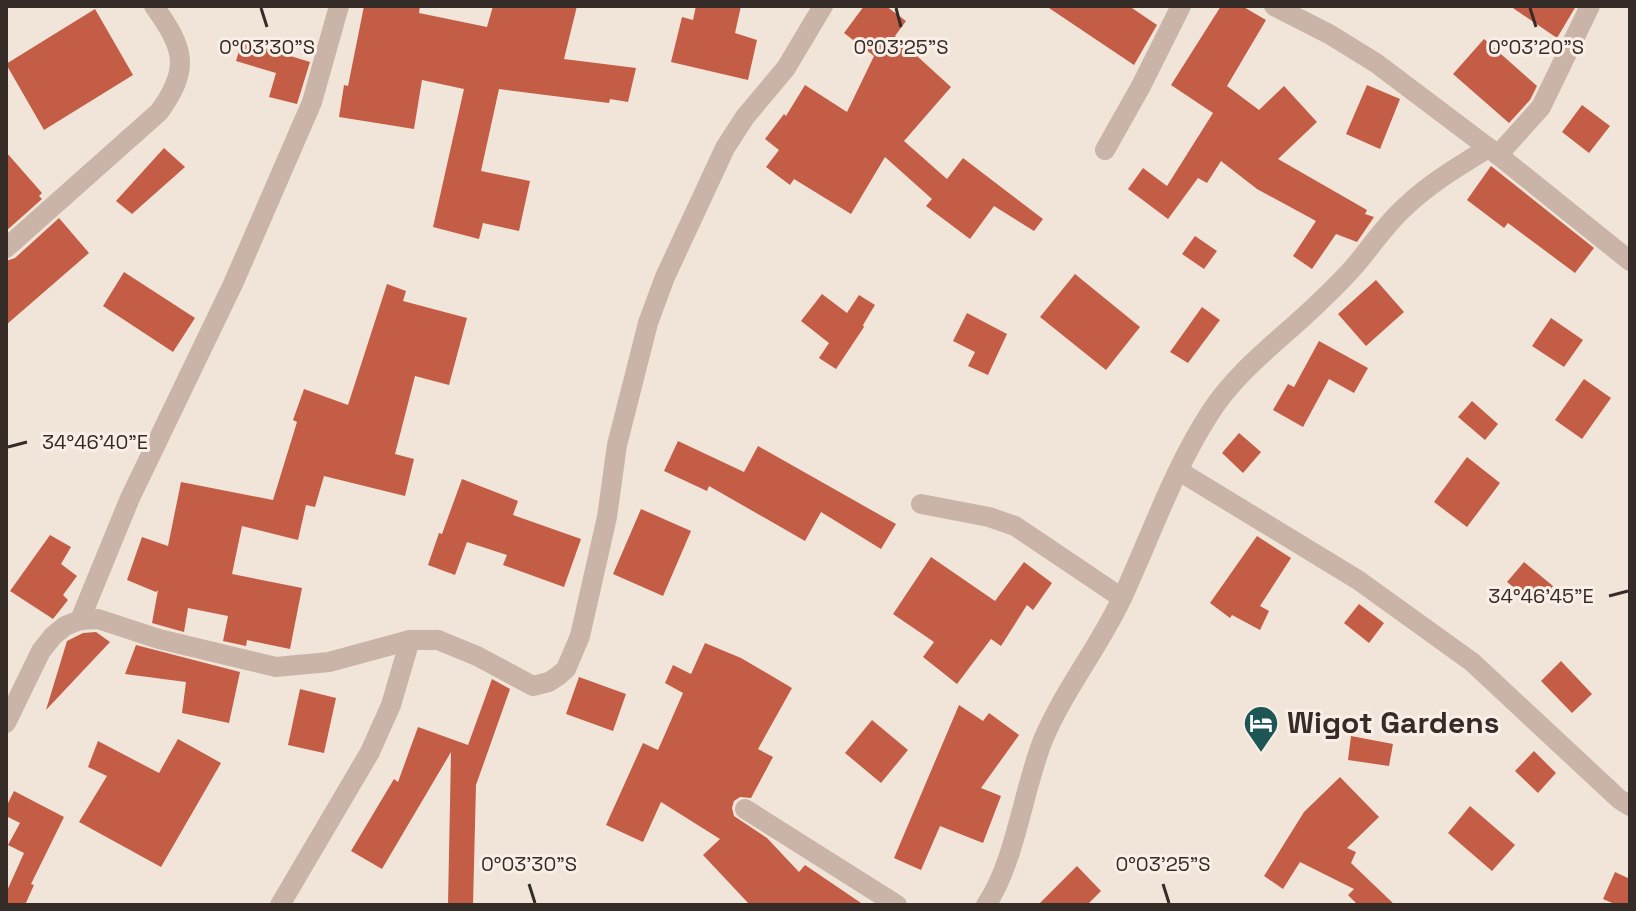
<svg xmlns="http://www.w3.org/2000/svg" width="1636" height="911" viewBox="0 0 1636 911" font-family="'Space Grotesk',sans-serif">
<rect width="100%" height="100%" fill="#f1e5da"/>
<!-- building -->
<g fill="#c35d46">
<polygon points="364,6 420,6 419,13 487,27 493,6 577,6 564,59 636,68 628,102 610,99 609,103 499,89 481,171 530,181 519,231 483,223 479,239 433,227 464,89 422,80 414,129 339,117 344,85 348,86"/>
<polygon points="696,6 741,6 735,33 757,40 748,80 671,62 682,17 693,20"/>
<polygon points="864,6 886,6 906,21 895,36 951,87 904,141 947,179 963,158 1043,219 1034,231 994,206 970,239 926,206 932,199 885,157 851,214 794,179 790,185 766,167 779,150 765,139 784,114 786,116 805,85 847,112 874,56 844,33"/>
<polygon points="1046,6 1129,6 1157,25 1134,65"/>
<polygon points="1221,6 1242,6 1266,20 1227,86 1259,110 1284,86 1317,122 1278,159 1367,210 1365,214 1374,217 1357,242 1336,234 1312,269 1293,256 1316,221 1257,189 1221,161 1207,183 1198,178 1168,219 1128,189 1143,168 1167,186 1213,113 1171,85"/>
<polygon points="1510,6 1576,6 1557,38"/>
<polygon points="95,9 133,75 44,130 6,64"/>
<polygon points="1484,39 1537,86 1530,100 1509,123 1453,74"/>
<polygon points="242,41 310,62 297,104 269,97 276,73 236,61"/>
<polygon points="1367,85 1400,99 1380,149 1346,134"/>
<polygon points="1582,105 1610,126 1589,153 1562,132"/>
<polygon points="164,148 185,167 132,214 116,201"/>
<polygon points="6,152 42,193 39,196 42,199 6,231"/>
<polygon points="1491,166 1594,248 1575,273 1508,223 1504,228 1467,200"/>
<polygon points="59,218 89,253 6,325 6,261 15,258"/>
<polygon points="1195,236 1217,251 1204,269 1182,254"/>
<polygon points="124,272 195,318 173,352 103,306"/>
<polygon points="1075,274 1140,327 1106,370 1040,317"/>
<polygon points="1376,280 1404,312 1366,346 1338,314"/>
<polygon points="387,284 406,291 403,301 467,318 449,385 415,376 395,454 414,459 405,496 324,476 315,507 306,505 298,540 242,526 232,574 302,588 290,649 247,640 246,646 223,641 228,616 188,608 184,632 152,623 158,590 156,592 127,580 142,537 168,546 181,482 273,500 297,422 293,420 304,389 348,405"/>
<polygon points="822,294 847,313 859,295 875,305 863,325 864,327 836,369 819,358 829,343 801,321"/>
<polygon points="1202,307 1220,320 1188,363 1170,352"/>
<polygon points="967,313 1007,334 988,375 968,366 975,352 953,341"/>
<polygon points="1551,318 1583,340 1564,367 1532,346"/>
<polygon points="1319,341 1368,368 1354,393 1329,379 1303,427 1273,410 1288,384 1294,387"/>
<polygon points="1584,379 1611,398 1582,439 1555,420"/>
<polygon points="1472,401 1498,424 1485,440 1458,417"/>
<polygon points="1239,433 1261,452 1243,473 1222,453"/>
<polygon points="678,441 744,472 758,446 896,524 881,549 821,512 805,541 709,486 707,491 664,471"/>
<polygon points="1467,457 1500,483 1467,527 1434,502"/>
<polygon points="462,479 518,501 513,515 581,539 564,587 503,565 507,555 467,542 455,575 428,565 439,533 442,534"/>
<polygon points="641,509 691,531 663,596 613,574"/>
<polygon points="50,535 71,547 61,564 77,576 63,595 68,600 53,619 10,591"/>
<polygon points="1257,536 1291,558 1260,606 1269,611 1260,630 1232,615 1230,618 1210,603"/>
<polygon points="931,557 995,601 1024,562 1052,583 1033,610 1027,605 1001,646 991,639 957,684 923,657 934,642 893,614"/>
<polygon points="1524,562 1553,586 1537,606 1507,582"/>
<polygon points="1359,604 1384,623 1369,643 1344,623"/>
<polygon points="96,632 110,642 46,710 67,641 83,633"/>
<polygon points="705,643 741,658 792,688 758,749 773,757 751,798 740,797 734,801 732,808 734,816 767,838 799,872 805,865 864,905 750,905 703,855 720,839 661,802 643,842 606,825 643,743 658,750 683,693 665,683 673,665 691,674"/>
<polygon points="136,645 240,672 229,723 182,713 186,682 125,674"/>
<polygon points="1561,661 1592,694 1572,713 1541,681"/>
<polygon points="579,677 626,694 613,731 566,714"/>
<polygon points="492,679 510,689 476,785 473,905 448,905 451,752 382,869 351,851 394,779 398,782 418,727 468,745"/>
<polygon points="300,689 336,698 324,753 288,745"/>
<polygon points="959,705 983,721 989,713 1019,735 981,788 1001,796 983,843 940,826 921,870 894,858"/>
<polygon points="872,720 908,750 881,783 845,753"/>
<polygon points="1351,736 1393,744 1389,766 1348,760"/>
<polygon points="178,739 221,763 161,867 79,822 107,776 88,767 98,741 159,773"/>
<polygon points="1534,751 1556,773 1538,793 1515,771"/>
<polygon points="1340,777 1379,817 1347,848 1356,852 1351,863 1395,905 1358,905 1348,895 1354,889 1300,862 1283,889 1264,876 1304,812"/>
<polygon points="14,791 64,817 31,884 34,885 25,905 6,905 6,893 24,853 8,845 20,823 6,816 6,807"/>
<polygon points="1470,806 1515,845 1492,871 1448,833"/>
<polygon points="1077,866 1101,891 1087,905 1038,905"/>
<polygon points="1615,872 1630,879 1630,905 1617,905 1603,899"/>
</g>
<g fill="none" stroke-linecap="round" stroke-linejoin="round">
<!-- street -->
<g stroke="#c9b4a7" stroke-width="20">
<polyline points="1274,6 1329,34 1376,63 1498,155 1630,261"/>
<polyline points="1105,150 1141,86 1181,6"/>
<polyline points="1498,155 1541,107 1590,6"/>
<path d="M6 248 159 112C191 68 184 48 154 6"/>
<polyline points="1179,471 1358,580 1472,662 1619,799 1630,806"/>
<polyline points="921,504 989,517 1015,526 1122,598"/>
<polyline points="80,620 130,498 233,284 312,102 339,6"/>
<polyline points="6,723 41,651 53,636 65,626 80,620 98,619 159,639 276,667 329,662 410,640 438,640 477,656 533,686 549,682 558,676 566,669 580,636 607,517 617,445 648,323 665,277 725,148 745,117 786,68 823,6"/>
<polyline points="745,809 897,905"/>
<polyline points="280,905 370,752 391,705 410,640"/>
<path d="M986 905C1015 863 1023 790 1043 740 1064 690 1099 647 1122 598 1151 536 1173 470 1210 413 1237 371 1276 343 1311 310 1327 295 1344 279 1358 262 1373 244 1387 223 1405 207 1430 183 1459 166 1488 148"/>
</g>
</g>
<!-- ticks -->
<path fill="none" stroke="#352b27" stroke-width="3" d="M261 8 267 27M896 8 901 27M1530 8 1536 27M8 447 27 442M1609 596 1628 591M529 884 535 903M1163 884 1169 903"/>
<!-- icons -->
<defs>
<g id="hotel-pin" transform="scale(1.8)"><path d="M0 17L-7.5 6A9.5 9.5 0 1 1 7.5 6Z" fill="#1e5555" stroke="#f9efe7"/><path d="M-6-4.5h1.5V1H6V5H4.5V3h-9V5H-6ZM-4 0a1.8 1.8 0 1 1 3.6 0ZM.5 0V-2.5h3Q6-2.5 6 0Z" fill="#fff"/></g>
</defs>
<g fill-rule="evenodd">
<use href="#hotel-pin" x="1261" y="723"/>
</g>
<g text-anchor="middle" stroke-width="6" stroke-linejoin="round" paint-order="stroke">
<!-- poi labels -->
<g font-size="30" font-weight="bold" fill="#352b27" stroke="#f9efe7" text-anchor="start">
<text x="1287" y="733">Wigot Gardens</text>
</g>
</g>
<g font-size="20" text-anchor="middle" fill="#352b27" stroke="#f9efe7" stroke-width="6" stroke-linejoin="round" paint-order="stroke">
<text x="267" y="54">0°03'30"S</text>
<text x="901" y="54">0°03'25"S</text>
<text x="1536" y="54">0°03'20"S</text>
<text x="95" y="449">34°46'40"E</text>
<text x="1541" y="603">34°46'45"E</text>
<text x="529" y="871">0°03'30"S</text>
<text x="1163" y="871">0°03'25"S</text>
</g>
<!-- border -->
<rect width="1636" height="911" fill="none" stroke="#352b27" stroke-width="16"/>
</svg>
